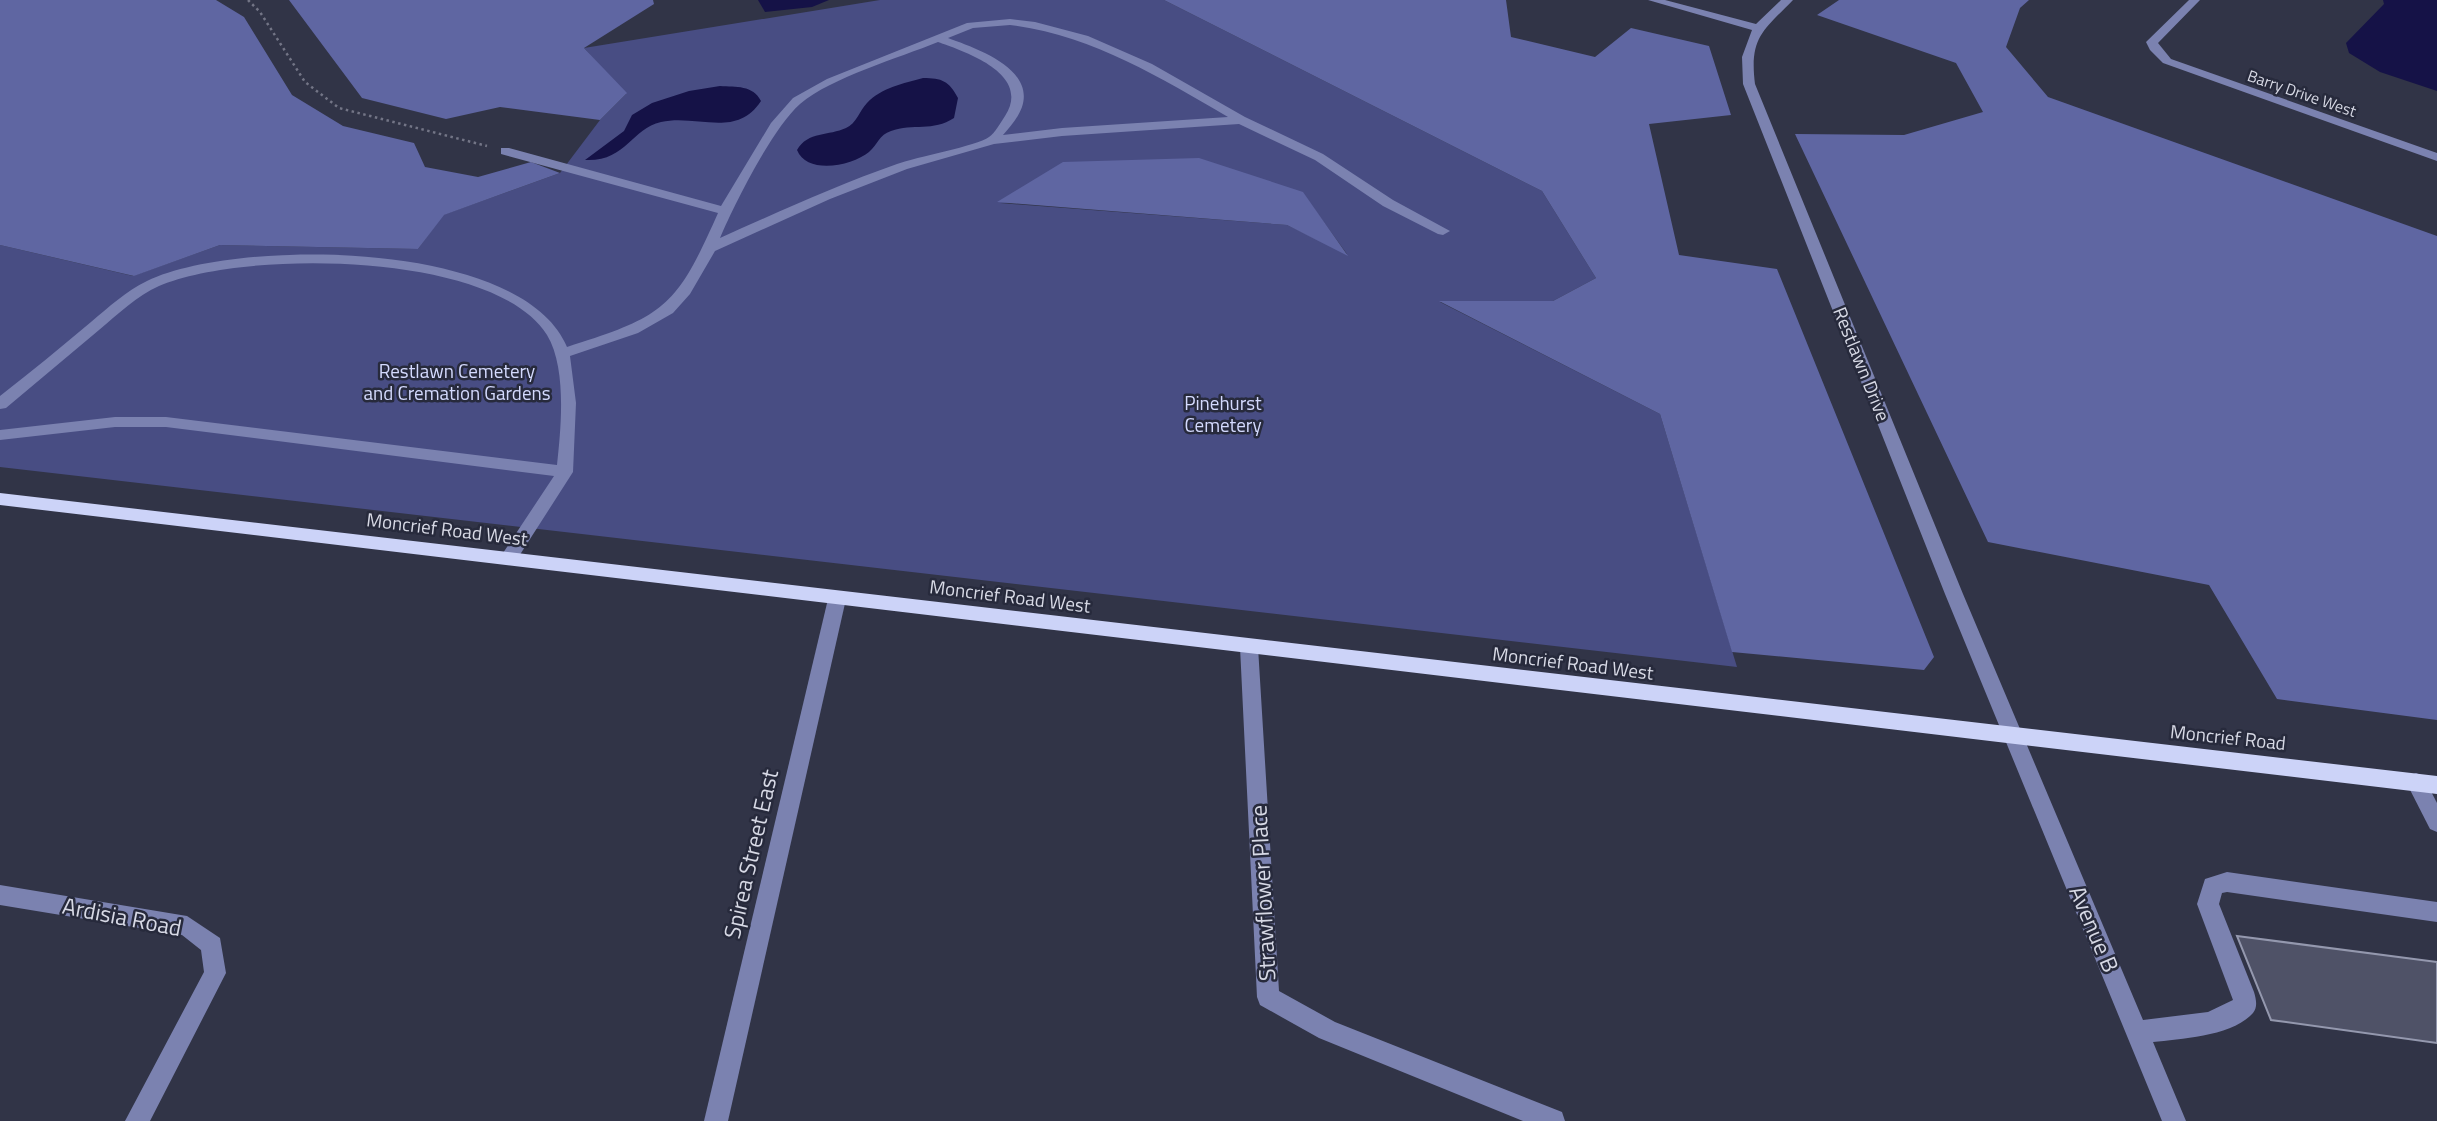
<svg xmlns="http://www.w3.org/2000/svg" width="2437" height="1121" viewBox="0 0 2437 1121" font-family="'Titillium Web',sans-serif">
<rect width="100%" height="100%" fill="#313447"/>
<!-- green -->
<path fill="#484d83" fill-rule="evenodd" d="M880 0H1164L1542 191 1596 278 1553 301 1440 302 1660 414 1737 667 0 467V245L133 276 220 245 418 249 443 215 560 173 600 120 626 94 584 48ZM1302 192 1347 254 1287 225 1000 203Z"/>
<!-- forest -->
<g fill="#5f66a2">
<polygon points="0,0 216,0 244,17 292,95 343,126 414,143 425,167 478,177 531,162 560,173 444,215 418,249 220,245 134,276 0,245"/>
<polygon points="289,0 653,0 654,4 584,48 627,93 600,120 500,107 446,119 362,98"/>
<polygon points="1164,0 1506,0 1511,37 1595,57 1631,28 1709,46 1731,115 1649,124 1679,255 1777,269 1934,657 1924,670 1732,652 1660,414 1439,301 1553,301 1596,278 1542,191"/>
<polygon points="1839,0 2029,0 2020,8 2006,47 2048,97 2437,236 2437,720 2277,699 2209,585 1988,542 1795,134 1904,135 1983,112 1956,63 1817,15"/>
<polygon points="1199,158 1303,192 1348,256 1287,225 997,202 1063,162"/>
</g>
<!-- water -->
<g fill="#151247">
<polygon points="758,0 829,0 812,7 765,12"/>
<polygon points="2383,0 2437,0 2437,91 2380,72 2349,53 2346,43 2384,4"/>
<path d="M923 78C942 78 949 81 958 98L954 118C933 132 913 123 891 131 879 135 878 144 869 152 852 166 807 175 797 150 808 131 829 136 846 128 856 124 860 110 867 103 881 88 904 83 923 78Z"/>
<path d="M720 86C736 87 753 85 761 101 736 139 698 114 661 122 631 129 626 162 585 160L624 131 632 115 652 103 689 91Z"/>
</g>
<!-- building -->
<polygon fill="#4f5267" stroke="#9498ae" stroke-width="2" points="2237,936 2437,962 2437,1043 2271,1020"/>
<g fill="none" stroke-linecap="round" stroke-linejoin="round">
<!-- path -->
<polyline stroke="#737586" stroke-width="2.5" stroke-dasharray="2.5 3.5" stroke-linecap="butt" points="248,0 260,12 305,82 339,108 487,146"/>
<!-- minor -->
<g fill="#7b82b0" fill-rule="evenodd">
<path d="M1648 0H1665L1756 24 1781 0H1793C1764 30 1749 37 1755 84L1963 594 2143 1020 2208 1012 2233 1000 2197 904 2205 879 2227 872 2437 902V922L2227 892 2222 893 2219 904 2254 992C2256 999 2258 1007 2253 1013 2233 1036 2181 1039 2153 1042L2186 1121H2162L1945 594 1743 84 1742 57 1752 30Z"/>
<polygon points="2189,0 2200,0 2158,43 2171,59 2437,153 2437,161 2163,63 2150,50 2146,42"/>
<path d="M1010 19 1035 22 1088 36 1152 64 1245 117 1323 154 1393 200 1450 231 1443 235 1438 234 1383 206 1315 160 1239 124 1062 136 994 144 907 169 830 199 715 251 690 294 673 313 638 333 570 356 576 403 573 472 514 564H502L499 559 554 476 166 427H115L0 440V430L115 417H166L557 465C561 428 567 368 547 335 494 250 241 250 159 286 137 296 118 314 99 330 68 356 37 382 6 408L0 409V396C31 372 61 347 91 322 109 307 126 291 147 281 237 238 522 239 567 347 665 316 676 308 718 213L501 154V148H509L721 206 771 123 793 98 827 79 967 23ZM1010 25C1091 35 1159 77 1228 117L1062 128 1003 135C1010 127 1018 118 1022 107 1035 68 975 48 948 38L973 28ZM938 42C966 52 1032 74 1005 116 1001 122 995 133 989 137 977 146 916 157 897 164 837 185 778 212 720 238 735 203 772 129 800 104 832 77 899 58 938 42Z"/>
<polygon points="837,592 843,594 846,599 728,1121 704,1121 828,599 831,594"/>
<polygon points="1249,640 1256,642 1258,647 1279,991 1335,1022 1562,1112 1565,1121 1523,1121 1319,1038 1260,1005 1257,997 1240,647 1242,642"/>
<polygon points="2416,773 2423,776 2437,803 2437,832 2430,829 2406,782 2409,776"/>
<polygon points="0,885 187,916 220,938 226,973 150,1121 125,1121 204,972 201,950 182,935 0,905"/>
</g>
<!-- major -->
<polygon fill="#ccd3f8" fill-rule="evenodd" points="0,493 2437,776 2437,794 0,505"/>
</g>
<g text-anchor="middle" stroke-width="5" stroke-linejoin="round" paint-order="stroke">
<!-- far-street labels -->
<g font-size="16" fill="#d7d9e5" stroke="#272a3c">
<text transform="translate(2302 93) rotate(19)" y="6">Barry Drive West</text>
</g>
<!-- street labels -->
<g font-size="19" fill="#d7d9e5" stroke="#272a3c">
<text transform="translate(1862 364) rotate(68)" y="7">Restlawn Drive</text>
<text transform="translate(447 529) rotate(7)" y="7">Moncrief Road West</text>
<text transform="translate(1010 596) rotate(7)" y="7">Moncrief Road West</text>
<text transform="translate(1573 663) rotate(7)" y="7">Moncrief Road West</text>
<text transform="translate(2228 737) rotate(6)" y="7">Moncrief Road</text>
</g>
<!-- park labels -->
<g font-size="19" fill="#d4dafe" stroke="#272a3c">
<text x="457" y="378">Restlawn Cemetery<tspan x="457" dy="22">and Cremation Gardens</tspan></text>
<text x="1223" y="410">Pinehurst<tspan x="1223" dy="22">Cemetery</tspan></text>
</g>
<!-- near-street labels -->
<g font-size="23" fill="#d7d9e5" stroke="#272a3c">
<text transform="translate(751 854) rotate(-77)" y="8">Spirea Street East</text>
<text transform="translate(1263 893) rotate(-93)" y="8">Strawflower Place</text>
<text transform="translate(122 917) rotate(11)" y="8">Ardisia Road</text>
<text transform="translate(2094 929) rotate(67)" y="8">Avenue B</text>
</g>
</g>
</svg>
